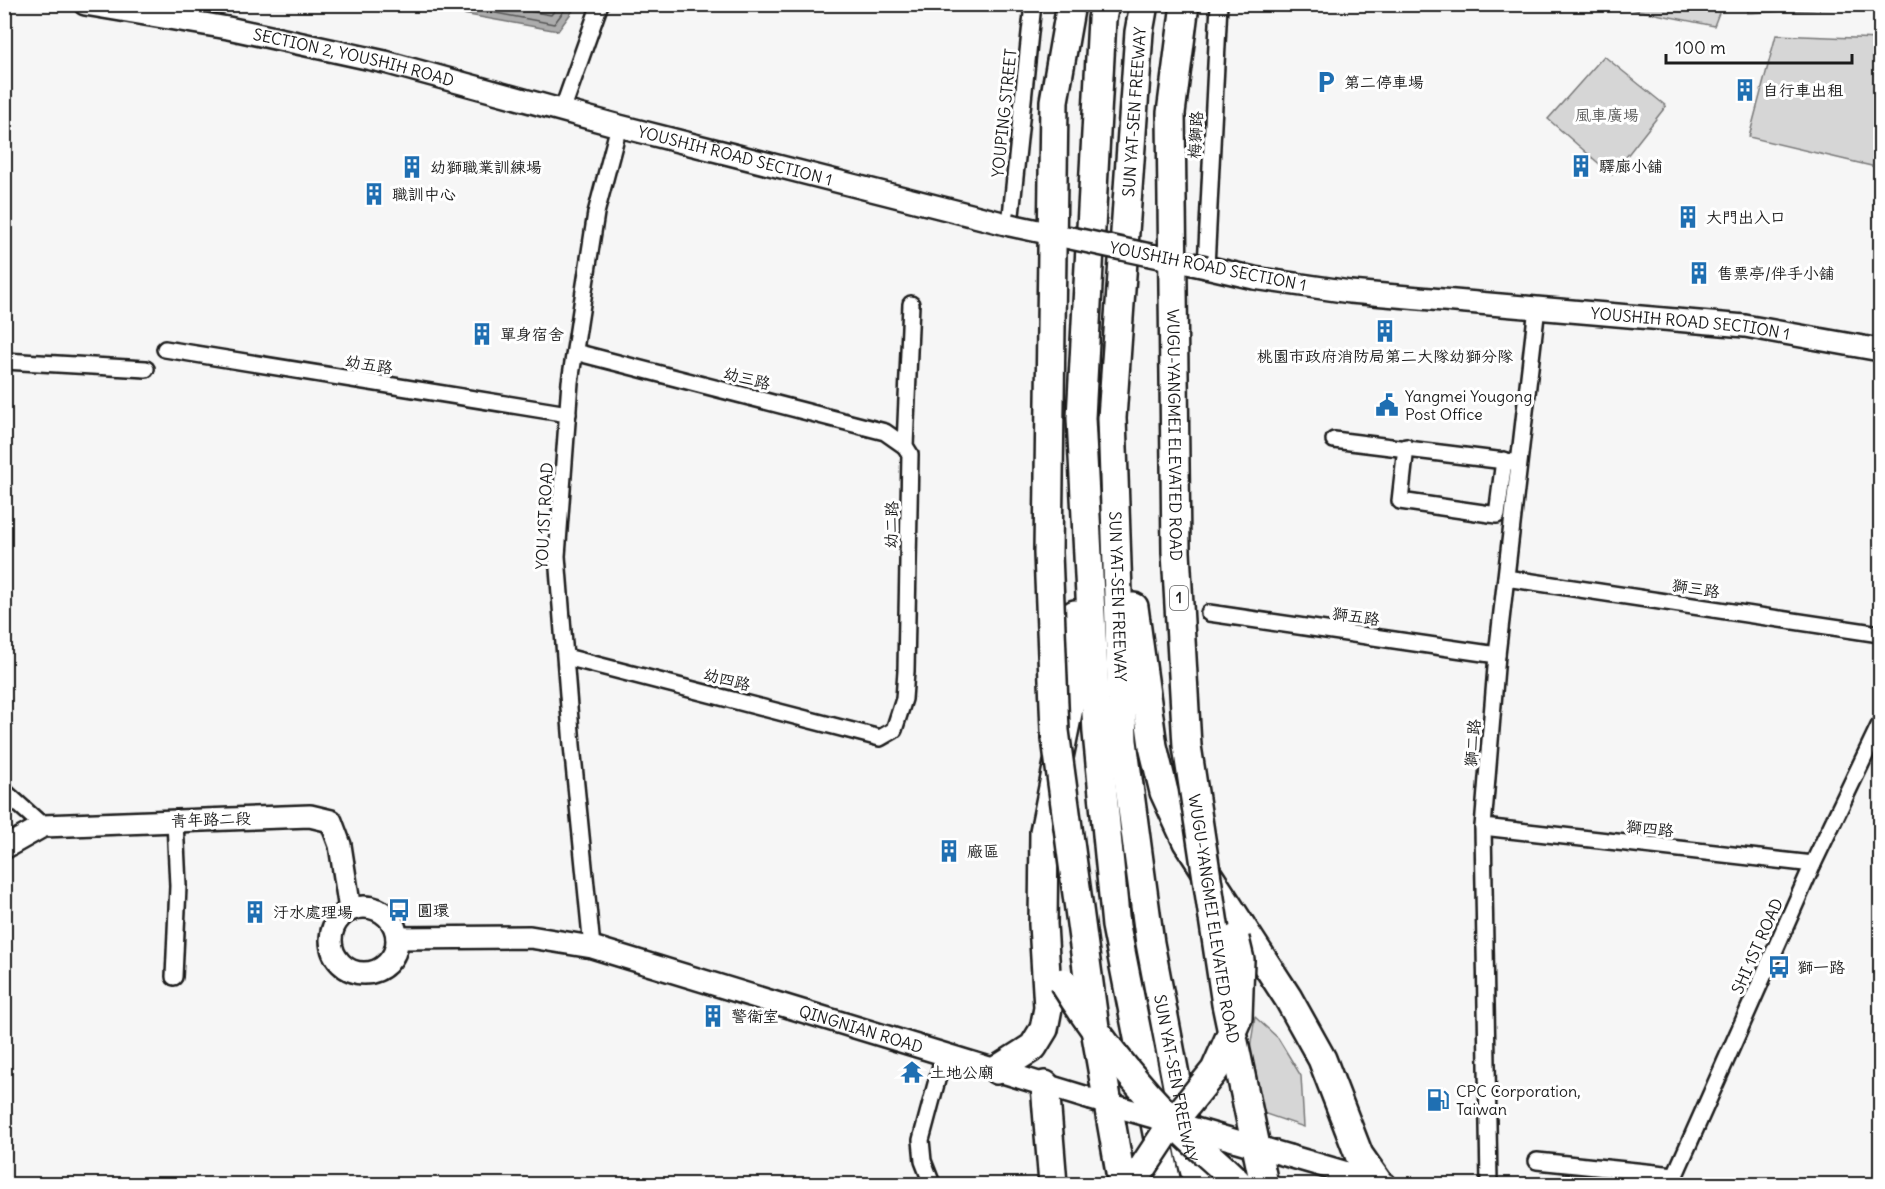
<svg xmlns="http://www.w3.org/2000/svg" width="1885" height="1189" viewBox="0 0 1885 1189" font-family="Delius,'LXGW WenKai TC',sans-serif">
<rect width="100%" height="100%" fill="#f6f6f6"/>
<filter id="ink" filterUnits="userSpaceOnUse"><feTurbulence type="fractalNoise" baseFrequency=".0167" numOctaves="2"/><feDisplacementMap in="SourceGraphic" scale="12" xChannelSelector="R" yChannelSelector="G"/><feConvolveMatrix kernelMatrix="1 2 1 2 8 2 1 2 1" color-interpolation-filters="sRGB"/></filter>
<g filter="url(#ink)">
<!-- green -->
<g fill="#d6d6d6" stroke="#797979" stroke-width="1.5">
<polygon points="1612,5 1722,5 1714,26"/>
<polygon points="1750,5 1880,4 1880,6 1747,13"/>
<polygon points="1776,35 1880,39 1880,168 1749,137"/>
<polygon points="1604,56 1666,106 1612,175 1548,119"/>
<polygon points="1255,1017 1278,1038 1301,1076 1304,1127 1260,1112 1247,1068"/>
</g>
<!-- water -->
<polygon fill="#acacac" stroke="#727272" stroke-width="1.5" points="413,5 577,5 558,31"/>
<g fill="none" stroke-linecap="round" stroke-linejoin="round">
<!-- shore -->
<g stroke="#565656" stroke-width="1.5">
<polyline points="447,4 554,24 569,4"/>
<polyline points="489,4 551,15 560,4"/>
</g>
<!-- street casing -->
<g stroke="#1c1c1c" stroke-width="20">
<g id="street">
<polyline points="562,111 600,4"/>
<polyline points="1010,225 1033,4"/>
<polyline points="1206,267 1219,4"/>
<polyline points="165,349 568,414"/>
<polyline points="575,352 885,432 905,446"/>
<polyline points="4,361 146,369"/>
<polyline points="1334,440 1513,462"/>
<polyline points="1406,447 1400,501 1497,515 1504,460"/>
<polyline points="1506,578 1880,634"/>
<polyline points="1209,613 1497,655"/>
<polyline points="566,657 880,738 894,730 904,699 906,671 910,454 905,446 911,304"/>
<polyline points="4,791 43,826"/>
<polyline points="1483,827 1813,864"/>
<polyline points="592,947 572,745 557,556 570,382 596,213 619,126"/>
<polyline points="174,977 178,886 175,821"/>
<polyline points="1537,1161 1675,1175"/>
<polyline points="932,1184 923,1161 921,1140 944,1054"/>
<polyline points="1489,1184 1483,827 1497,655 1537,307"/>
<polyline points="1671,1184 1813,864 1880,724"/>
</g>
</g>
<!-- secondary casing -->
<g stroke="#1c1c1c" stroke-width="26">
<g id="secondary">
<path id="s1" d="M85 4 228 28 385 62 619 126 1010 225"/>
<path id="s2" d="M1206 267 1254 278 1350 292 1745 326 1880 350"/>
<polyline points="4,848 43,826 310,816 331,821 340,845 350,910"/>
<circle cx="364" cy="940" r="33"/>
<path id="s3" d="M397 938 530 937 592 947 1091 1099"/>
<polyline points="1289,1156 1385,1184"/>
</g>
</g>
<!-- highway casing -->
<g stroke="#1c1c1c" stroke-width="32">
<g id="highway">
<polyline points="1105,4 1102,19 1081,418 1097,733 1116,926 1167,1184"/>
<path id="s4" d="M1144 4 1139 32 1112 418 1123 741 1150 943 1190 1154 1198 1184"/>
<polyline points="1134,607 1153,746 1164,792 1187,842 1288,998 1322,1059 1359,1155 1378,1182 1376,1184"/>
<polyline points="997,1070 1033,1047 1044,1029 1048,1008 1043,924 1044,832 1072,693 1075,614"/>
<polyline points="1045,1085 1053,1184"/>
</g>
</g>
<!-- street -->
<use href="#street" stroke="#fff" stroke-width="15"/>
<!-- secondary -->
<use href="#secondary" stroke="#fff" stroke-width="21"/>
<!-- highway -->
<use href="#highway" stroke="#fff" stroke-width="27"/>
<!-- secondary-bridge casing -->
<g stroke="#1c1c1c" stroke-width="26" stroke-linecap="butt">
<g id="secondary-bridge">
<polyline points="1010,225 1206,267"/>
<polyline points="1091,1099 1289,1156"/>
</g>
</g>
<!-- highway-bridge casing -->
<g stroke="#1c1c1c" stroke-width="32" stroke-linecap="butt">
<g id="highway-bridge">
<polyline points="1071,4 1054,101 1048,553 1055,731 1096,1035 1122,1184"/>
<path id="s5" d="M1185 4 1171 113 1176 552 1187 746 1226 1004 1264 1184"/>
<path d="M1063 982C1095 1034 1129 1076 1171 1120 1192 1143 1218 1162 1239 1184"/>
<polyline points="1134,1184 1138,1175 1173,1122 1215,1070 1238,1018 1240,960 1235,939"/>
</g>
</g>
<!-- secondary-bridge -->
<use href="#secondary-bridge" stroke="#fff" stroke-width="21"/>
<!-- highway-bridge -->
<use href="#highway-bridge" stroke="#fff" stroke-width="27"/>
</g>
</g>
<!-- icons -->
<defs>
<g id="parking-bare" transform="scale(1.8)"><path d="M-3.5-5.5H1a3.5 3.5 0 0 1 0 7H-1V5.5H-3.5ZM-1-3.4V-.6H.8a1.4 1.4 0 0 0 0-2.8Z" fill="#1f6fb2" stroke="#fff" stroke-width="2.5" paint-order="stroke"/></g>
<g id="building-bare" transform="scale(1.8)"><path d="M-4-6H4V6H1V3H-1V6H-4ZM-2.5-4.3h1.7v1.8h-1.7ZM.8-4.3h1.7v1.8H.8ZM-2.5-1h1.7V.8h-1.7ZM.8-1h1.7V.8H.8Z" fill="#1f6fb2" stroke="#fff" stroke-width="2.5" paint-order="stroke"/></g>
<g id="civic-bare" transform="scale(1.8)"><path d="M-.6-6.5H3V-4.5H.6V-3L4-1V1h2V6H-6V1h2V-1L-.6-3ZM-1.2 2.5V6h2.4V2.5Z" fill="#1f6fb2" stroke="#fff" stroke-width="2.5" paint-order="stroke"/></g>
<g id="bus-bare" transform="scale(1.8)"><path d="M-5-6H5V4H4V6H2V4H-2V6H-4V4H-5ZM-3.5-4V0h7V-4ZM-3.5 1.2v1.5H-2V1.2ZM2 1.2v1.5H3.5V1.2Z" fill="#1f6fb2" stroke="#fff" stroke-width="2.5" paint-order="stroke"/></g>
<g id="temple-bare" transform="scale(1.8)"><path d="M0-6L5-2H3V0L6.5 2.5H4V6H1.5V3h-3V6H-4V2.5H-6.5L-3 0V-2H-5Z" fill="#1f6fb2" stroke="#fff" stroke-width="2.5" paint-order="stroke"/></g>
<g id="fuel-bare" transform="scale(1.8)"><path d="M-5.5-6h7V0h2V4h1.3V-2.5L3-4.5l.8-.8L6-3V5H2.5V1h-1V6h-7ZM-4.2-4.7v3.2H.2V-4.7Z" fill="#1f6fb2" stroke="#fff" stroke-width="2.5" paint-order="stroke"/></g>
</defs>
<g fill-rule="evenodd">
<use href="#parking-bare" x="1326" y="82"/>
<use href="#building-bare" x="1745" y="90"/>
<use href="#building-bare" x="1581" y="166"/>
<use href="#building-bare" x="412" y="167"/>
<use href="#building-bare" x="374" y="194"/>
<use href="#building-bare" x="1688" y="217"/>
<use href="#building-bare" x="1699" y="273"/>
<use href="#building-bare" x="1385" y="331"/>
<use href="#building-bare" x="482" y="334"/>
<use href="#civic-bare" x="1387" y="405"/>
<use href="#building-bare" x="949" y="851"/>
<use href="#bus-bare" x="399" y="910"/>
<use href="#building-bare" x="255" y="912"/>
<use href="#bus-bare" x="1779" y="967"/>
<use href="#building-bare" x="713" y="1016"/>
<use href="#temple-bare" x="912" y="1072"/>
<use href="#fuel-bare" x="1438" y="1100"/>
</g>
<g text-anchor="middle" stroke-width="6" stroke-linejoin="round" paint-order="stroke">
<!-- shield labels -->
<rect fill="#fff" stroke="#606060" stroke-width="1.5" x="1170" y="586" width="18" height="24" rx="4.5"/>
<g font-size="15" font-weight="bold" fill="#1c1c1c">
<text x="1179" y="603">1</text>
</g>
<!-- street labels -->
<g font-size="16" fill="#1c1c1c" stroke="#fff">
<text dy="6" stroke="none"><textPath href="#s1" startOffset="274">SECTION 2, YOUSHIH ROAD</textPath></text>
<text transform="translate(1134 112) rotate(-86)" y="6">SUN YAT-SEN FREEWAY</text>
<text transform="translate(1004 113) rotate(-84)" y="6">YOUPING STREET</text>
<text transform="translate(1195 135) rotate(-87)" y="6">梅獅路</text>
<text dy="6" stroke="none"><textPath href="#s1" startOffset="668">YOUSHIH ROAD SECTION 1</textPath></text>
<text transform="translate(1208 266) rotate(11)" y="6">YOUSHIH ROAD SECTION 1</text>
<text dy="6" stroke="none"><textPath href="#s2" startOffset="488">YOUSHIH ROAD SECTION 1</textPath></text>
<text transform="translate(369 364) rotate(9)" y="6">幼五路</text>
<text transform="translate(747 378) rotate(14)" y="6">幼三路</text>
<text dy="6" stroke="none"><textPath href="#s5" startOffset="432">WUGU-YANGMEI ELEVATED ROAD</textPath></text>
<text transform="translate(544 516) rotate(-87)" y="6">YOU 1ST ROAD</text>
<text transform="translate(891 525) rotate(-89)" y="6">幼二路</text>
<text transform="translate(1696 588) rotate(9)" y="6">獅三路</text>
<text dy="6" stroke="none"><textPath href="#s4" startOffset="594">SUN YAT-SEN FREEWAY</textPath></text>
<text transform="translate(1356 616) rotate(8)" y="6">獅五路</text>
<text transform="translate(727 679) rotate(14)" y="6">幼四路</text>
<text transform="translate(1472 743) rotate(-85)" y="6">獅二路</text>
<text transform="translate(211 819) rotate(-2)" y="6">青年路二段</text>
<text transform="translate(1650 828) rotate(6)" y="6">獅四路</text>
<text dy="6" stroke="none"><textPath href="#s5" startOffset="918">WUGU-YANGMEI ELEVATED ROAD</textPath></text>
<text transform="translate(1757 946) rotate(-66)" y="6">SHI 1ST ROAD</text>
<text dy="6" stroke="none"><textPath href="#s3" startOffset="477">QINGNIAN ROAD</textPath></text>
<text dy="6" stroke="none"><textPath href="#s4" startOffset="1080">SUN YAT-SEN FREEWAY</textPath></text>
</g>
<!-- poi labels -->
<g font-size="16" fill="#1c1c1c" stroke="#fff" text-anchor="start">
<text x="1344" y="88">第二停車場</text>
<text x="1763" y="96">自行車出租</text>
<text x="1599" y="172">驛廊小舖</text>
<text x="430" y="173">幼獅職業訓練場</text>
<text x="392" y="200">職訓中心</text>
<text x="1706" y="223">大門出入口</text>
<text x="1717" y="279">售票亭/伴手小舖</text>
<text x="500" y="340">單身宿舍</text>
<text x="1385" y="362" text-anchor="middle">桃園市政府消防局第二大隊幼獅分隊</text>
<text x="1405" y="402">Yangmei Yougong<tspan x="1405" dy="18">Post Office</tspan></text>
<text x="967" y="857">廠區</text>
<text x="417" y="916">圓環</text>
<text x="273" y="918">汙水處理場</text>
<text x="1797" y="973">獅一路</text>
<text x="731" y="1022">警衛室</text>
<text x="930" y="1078">土地公廟</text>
<text x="1456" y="1097">CPC Corporation,<tspan x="1456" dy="18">Taiwan</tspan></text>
</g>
<!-- park labels -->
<g font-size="16" fill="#5d5d5d" stroke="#fff">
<text x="1607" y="121">風車廣場</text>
</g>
</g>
<!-- margin -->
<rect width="1885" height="1189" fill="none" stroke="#fff" stroke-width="24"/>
<rect x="12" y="12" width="1861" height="1165" fill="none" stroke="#1c1c1c" stroke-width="2" filter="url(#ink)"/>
<!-- scale -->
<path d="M1666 54v9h186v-9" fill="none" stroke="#1c1c1c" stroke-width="3"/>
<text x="1675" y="54" font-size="18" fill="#1c1c1c" stroke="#ffffff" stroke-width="4.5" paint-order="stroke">100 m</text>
</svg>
